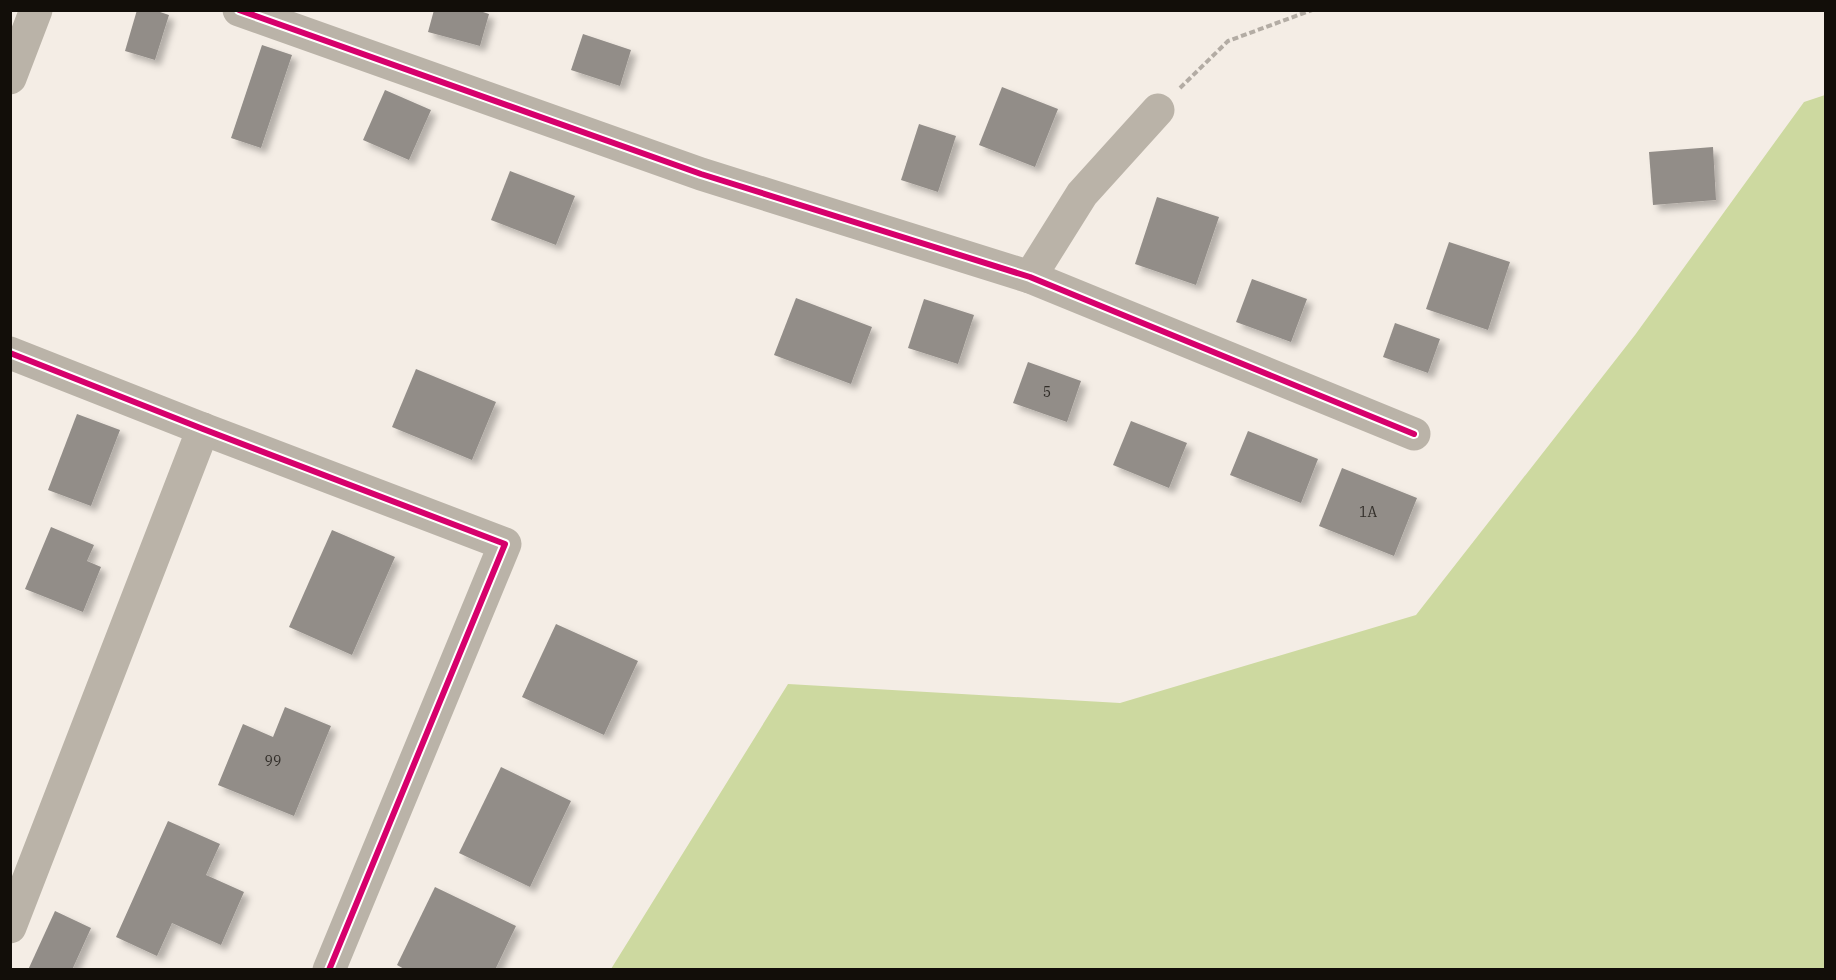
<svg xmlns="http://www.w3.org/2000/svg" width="1836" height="980" viewBox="0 0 1836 980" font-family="'IBM Plex Serif',serif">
<defs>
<filter id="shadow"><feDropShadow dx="5.5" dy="5.5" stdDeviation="3" flood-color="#0004"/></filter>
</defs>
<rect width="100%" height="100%" fill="#f4ede5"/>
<!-- forest -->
<polygon fill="#cdd9a0" points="1825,95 1825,969 611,969 788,684 1120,703 1416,615 1635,335 1804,102"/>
<!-- building -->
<g fill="#928d88" filter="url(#shadow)">
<polygon points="137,10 154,10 169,15 155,60 125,51"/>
<polygon points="434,10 477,10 489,14 480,46 428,32"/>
<polygon points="583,34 631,50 620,86 571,70"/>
<polygon points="262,45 292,55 261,148 231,138"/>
<polygon points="1002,87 1058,109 1035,167 979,145"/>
<polygon points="385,90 431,110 409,160 363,140"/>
<polygon points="919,124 956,136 938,192 901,180"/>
<polygon points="1713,147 1716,200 1653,205 1649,152"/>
<polygon points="510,171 575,196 556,245 491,220"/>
<polygon points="1157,197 1219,217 1196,285 1135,264"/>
<polygon points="1449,242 1510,262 1488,330 1426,309"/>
<polygon points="1252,279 1307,299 1291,342 1236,322"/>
<polygon points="796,298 872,327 851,384 774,355"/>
<polygon points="924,299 974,315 958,364 908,348"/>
<polygon points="1395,323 1440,339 1428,373 1383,357"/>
<polygon points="1028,362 1081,381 1067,422 1013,403"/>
<polygon points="416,369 496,402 472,460 392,427"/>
<polygon points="77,414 120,430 91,506 48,490"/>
<polygon points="1131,421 1187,443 1169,488 1113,465"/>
<polygon points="1248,431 1318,459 1301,503 1230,475"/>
<polygon points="1342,468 1417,498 1394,556 1319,526"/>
<polygon points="51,527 94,545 87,561 101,567 83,612 25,589"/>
<polygon points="332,530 395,557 352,655 289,627"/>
<polygon points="556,624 638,661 604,735 522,697"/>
<polygon points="285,707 331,726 294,816 218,785 243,724 273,737"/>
<polygon points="501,767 571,801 530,887 459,853"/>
<polygon points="168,821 220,844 206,875 244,892 221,945 172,923 157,956 116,937"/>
<polygon points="435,887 516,926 495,970 406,970 397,965"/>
<polygon points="55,911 91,928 72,970 28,970"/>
</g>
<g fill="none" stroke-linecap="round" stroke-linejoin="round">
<!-- path -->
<polyline stroke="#b3aca4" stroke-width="4" stroke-dasharray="6 3" stroke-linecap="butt" points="1180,88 1228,41 1312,10"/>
<!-- minor -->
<g stroke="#bab3a8" stroke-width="33">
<polyline points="239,10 701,174 1030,277 1414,434"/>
<polyline points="10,78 36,10"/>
<polyline points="1030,277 1082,194 1158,110"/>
<polyline points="10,353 203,429 505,544 329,970"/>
<polyline points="10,927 203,429"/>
</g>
<!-- cycleway casing -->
<g stroke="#fff" stroke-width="10">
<g id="cycleway">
<polyline points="239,10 701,174 1030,277 1414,434"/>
<polyline points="10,353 203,429 505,544 329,970"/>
</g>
</g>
<!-- cycleway -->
<use href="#cycleway" stroke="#d6006c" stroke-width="6"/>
</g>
<g text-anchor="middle" stroke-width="6" stroke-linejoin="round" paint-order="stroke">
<!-- number labels -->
<g font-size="14" fill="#322e29">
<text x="1047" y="397">5</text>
<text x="1368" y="517">1А</text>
<text x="273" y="766">99</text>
</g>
</g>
<!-- border -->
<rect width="1836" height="980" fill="none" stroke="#120e09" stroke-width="24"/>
</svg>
